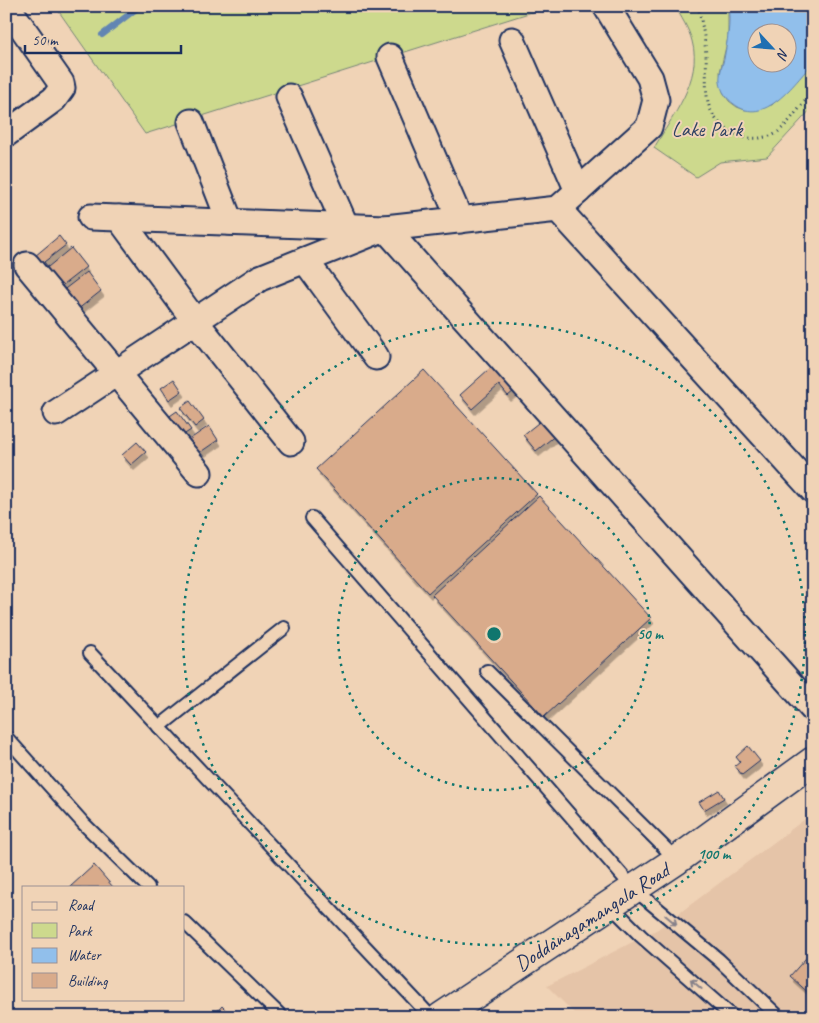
<svg xmlns="http://www.w3.org/2000/svg" width="819" height="1023" viewBox="0 0 819 1023" font-family="Caveat,sans-serif">
<defs>
<filter id="shadow"><feDropShadow dx="3" dy="5.5" stdDeviation="0" flood-color="#0004"/></filter>
</defs>
<rect width="100%" height="100%" fill="#f0d3b6"/>
<filter id="ink" filterUnits="userSpaceOnUse"><feTurbulence type="fractalNoise" baseFrequency=".02" numOctaves="2"/><feDisplacementMap in="SourceGraphic" scale="10" xChannelSelector="R" yChannelSelector="G"/><feConvolveMatrix kernelMatrix="1 2 1 2 8 2 1 2 1" color-interpolation-filters="sRGB"/></filter>
<g filter="url(#ink)">
<!-- built -->
<polygon fill="#e5c4a8" points="813,813 813,1017 578,1017 547,986 658,929"/>
<!-- green -->
<g fill="#cdd98d" stroke="#748476">
<polygon points="55,6 551,6 145,134"/>
<path d="M675 6H728V38L720 72 723 92 729 101 737 107 745 110 772 105 813 63V107L767 157 720 162 696 177 654 148C672 116 703 80 692 41 689 29 681 17 675 6Z"/>
</g>
<!-- water -->
<path fill="#91bfeb" stroke="#6285b3" fill-rule="evenodd" d="M728 6H813V63C794 83 765 128 734 104 727 99 721 91 720 82 719 74 722 67 724 59 727 42 731 24 728 6ZM756 32H786V62H756Z"/>
<g fill="none" stroke-linecap="round" stroke-linejoin="round">
<!-- stream -->
<polyline stroke="#6285b3" stroke-width="6" points="102,35 140,6"/>
</g>
<!-- building -->
<g fill="#d9ab8b" stroke="#1b2f5e" filter="url(#shadow)">
<polygon points="59,236 66,245 44,262 48,267 71,248 86,267 54,292 29,261"/>
<polygon points="87,272 101,291 72,314 57,295"/>
<polygon points="498,361 520,386 508,396 499,385 472,409 460,395"/>
<polygon points="424,370 537,494 428,593 316,469"/>
<polygon points="174,379 182,391 169,400 161,388"/>
<polygon points="190,401 204,420 195,427 180,408"/>
<polygon points="177,411 191,430 174,441 161,422"/>
<polygon points="548,415 561,431 536,451 523,435"/>
<polygon points="209,426 218,440 189,460 180,446"/>
<polygon points="137,442 146,452 131,465 122,455"/>
<polygon points="539,496 651,618 544,717 432,595"/>
<polygon points="748,746 760,761 742,775 735,766 740,762 736,757"/>
<polygon points="719,790 724,798 704,810 699,802"/>
<polygon points="94,865 113,887 70,887"/>
<polygon points="813,950 813,997 790,976"/>
<polygon points="222,1006 233,1017 212,1017"/>
</g>
<g fill="none" stroke-linecap="round" stroke-linejoin="round">
<!-- service casing -->
<g stroke="#1b2f5e" stroke-width="16">
<g id="service">
<polyline points="312,518 634,889 719,960 779,1017"/>
<polyline points="90,653 431,1017"/>
<polyline points="487,671 677,860"/>
<polyline points="159,727 284,628"/>
<polyline points="6,737 84,824 148,887"/>
<polyline points="610,905 641,936 733,1017"/>
<polyline points="184,922 282,1017"/>
</g>
</g>
<!-- minor casing -->
<g stroke="#1b2f5e" stroke-width="29">
<g id="minor">
<polyline points="512,40 578,191"/>
<polyline points="390,57 460,220"/>
<polyline points="289,97 346,227"/>
<polyline points="191,122 230,222"/>
<polyline points="6,134 54,99 62,88 61,83 7,6"/>
<polyline points="558,209 649,127 656,100 650,78 606,6"/>
<polyline points="91,217 385,228 558,209 813,490"/>
<polyline points="119,218 195,321 291,442"/>
<polyline points="305,260 376,357"/>
<polyline points="27,265 199,473"/>
<polyline points="56,413 260,278 385,228 813,709"/>
</g>
</g>
<!-- tertiary casing -->
<g stroke="#1b2f5e" stroke-width="31">
<polyline id="tertiary" points="441,1017 677,860 813,761"/>
</g>
<!-- path -->
<path stroke="#1b2f5e" stroke-width="3" stroke-dasharray="1 4" stroke-linecap="butt" d="M698 6C702 23 705 39 706 56 707 71 705 87 708 102 713 125 737 141 760 138 765 137 773 136 778 132 790 122 802 104 813 91"/>
<!-- service -->
<use href="#service" stroke="#f0d3b6" stroke-width="12"/>
<!-- minor -->
<use href="#minor" stroke="#f0d3b6" stroke-width="25"/>
<!-- tertiary -->
<use href="#tertiary" stroke="#f0d3b6" stroke-width="28"/>
</g>
<!-- one-way arrows -->
<defs><path id="oneway-shaft" d="M-6 0H5M1.5-3L5.5 0L1.5 3" fill="none" stroke-width="1.6" stroke-linecap="round" stroke-linejoin="round" transform="scale(1.25)"/></defs>
<g stroke="#86818a">
<use href="#oneway-shaft" transform="translate(671 920) rotate(40)"/>
<use href="#oneway-shaft" transform="translate(696 984) rotate(-139)"/>
</g>
</g>
<!-- distance rings -->
<g fill="none" stroke="#0f766e" stroke-width="2.5" stroke-dasharray="2.5 5">
<circle cx="494" cy="634" r="156"/>
<circle cx="494" cy="634" r="311"/>
</g>
<g text-anchor="middle" stroke-width="4" stroke-linejoin="round" paint-order="stroke">
<!-- park labels -->
<g font-size="21" fill="#2d4063" stroke="#f0d3b6">
<text x="707" y="136">Lake Park</text>
</g>
<!-- street labels -->
<g font-size="21" fill="#1b2f5e" stroke="#f0d3b6">
<text transform="translate(592 917) rotate(-33)" y="7">Doddanagamangala Road</text>
</g>
</g>
<circle cx="494" cy="634" r="8" fill="#0f766e" stroke="#f0d3b6" stroke-width="2.5"/>
<g font-size="15" text-anchor="middle" font-weight="bold" fill="#0f766e" stroke="#f0d3b6" stroke-width="4" stroke-linejoin="round" paint-order="stroke">
<text x="650" y="639">50 m</text>
<text x="714" y="859">100 m</text>
</g>
<!-- margin -->
<rect width="819" height="1023" fill="none" stroke="#f0d3b6" stroke-width="25"/>
<rect x="12" y="12" width="794" height="998" fill="none" stroke="#1b2f5e" stroke-width="2" filter="url(#ink)"/>
<!-- legend -->
<rect x="22" y="886" width="162" height="115" fill="#f0d3b6" stroke="#9b9193"/>
<rect x="32" y="902" width="25" height="8" fill="#f0d3b6" stroke="#9b9193"/>
<text x="68" y="910" font-size="15" fill="#1b2f5e">Road</text>
<rect x="32" y="923" width="25" height="15" fill="#cdd98d" stroke="#9b9193"/>
<text x="68" y="936" font-size="15" fill="#1b2f5e">Park</text>
<rect x="32" y="948" width="25" height="15" fill="#91bfeb" stroke="#9b9193"/>
<text x="68" y="960" font-size="15" fill="#1b2f5e">Water</text>
<rect x="32" y="973" width="25" height="15" fill="#d9ab8b" stroke="#9b9193"/>
<text x="68" y="986" font-size="15" fill="#1b2f5e">Building</text>
<!-- north arrow -->
<g transform="translate(772 48) rotate(116)"><circle r="24" fill="#f0d3b6" stroke="#9b9193"/>
<path d="M0-4L9 19L0 12L-9 19Z" fill="#1f6fb2"/>
<text y="-8" font-size="14" font-weight="bold" text-anchor="middle" fill="#1b2f5e">N</text>
</g>
<!-- scale -->
<path d="M25 45v8h156v-8" fill="none" stroke="#1b2f5e" stroke-width="2.5"/>
<text x="32" y="45" font-size="15" fill="#1b2f5e" stroke="#f0d3b6" stroke-width="4" paint-order="stroke">50 m</text>
</svg>
